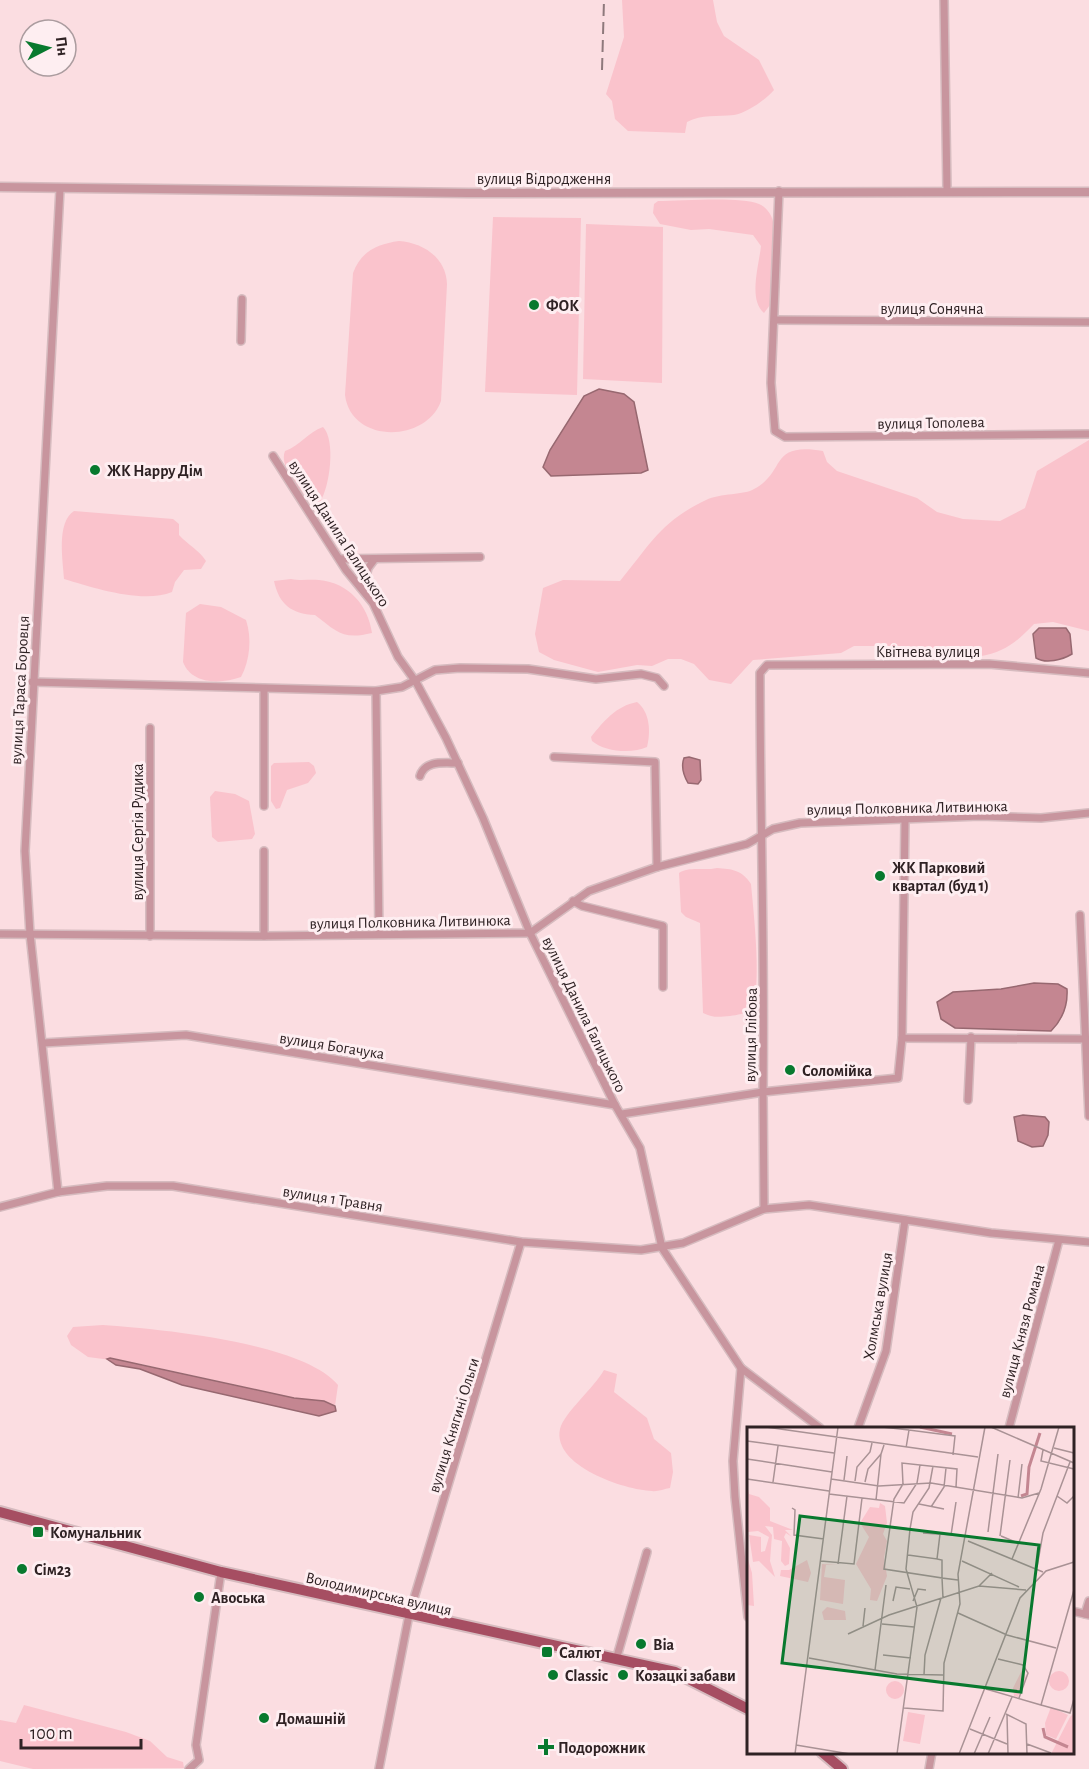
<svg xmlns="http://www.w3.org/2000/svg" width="1089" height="1769" viewBox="0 0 1089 1769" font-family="'Alegreya Sans',sans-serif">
<rect width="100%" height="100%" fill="#fbdde1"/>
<!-- green -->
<g fill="#fac3cc">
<path d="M622 0H713L717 22 724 36 759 60 774 90C765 100 747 113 734 115 717 117 702 114 687 122L685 133 628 131 615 119 612 101 606 94 624 37Z"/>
<path d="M658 201C681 201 740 196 759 204 766 207 772 215 773 222 777 249 770 278 770 305L764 313C748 300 759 265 761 246L753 235 709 229 691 230 660 224 653 213 654 204Z"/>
<polygon points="493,217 581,218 577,395 485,392"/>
<polygon points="586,224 663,227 662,383 583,379"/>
<path d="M399 241C424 243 446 258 447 284L441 401C426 443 351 444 345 395L353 273C361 251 378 244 399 241Z"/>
<path d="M323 427C336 440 330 487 320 502 304 503 278 466 285 451 300 446 308 432 323 427Z"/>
<path d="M1089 440V631L1053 622 1034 624C1024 634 1015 644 1001 650 979 661 916 664 898 646H854L841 653 753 660 731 684 709 680 694 664 681 659H668L652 666 637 665 598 672 554 660 539 652 535 634 543 588 563 580 620 581C649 546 661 521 706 500 720 493 745 495 754 489 787 472 768 442 823 451L827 462 837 471 917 498 937 512 963 519 1000 521 1025 508 1037 471Z"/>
<path d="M74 511 173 519 179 524V535C188 545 198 549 206 561L201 569 184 570 175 582 172 592C143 604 94 588 64 579 63 560 56 523 74 511Z"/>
<path d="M291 579C301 581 310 579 319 580 349 583 368 605 372 633 343 640 337 632 315 615 291 614 279 604 274 581Z"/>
<path d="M200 604 221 607 246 620C252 638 250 660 241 677 221 684 192 685 183 662L186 613Z"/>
<path d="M637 702C650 712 651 732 647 747 632 754 605 752 592 741L591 737C604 721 616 706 637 702Z"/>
<polygon points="309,762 314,766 316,773 308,783 287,790 280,808 276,809 271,801 271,766 274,763"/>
<polygon points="215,791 235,794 249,801 255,834 252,839 218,842 212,837 210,797"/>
<path d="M717 868C732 869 742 870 751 884 753 907 763 991 751 1008 746 1014 737 1015 730 1016 719 1017 713 1018 703 1013L700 923 686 917 681 912 679 873C689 866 704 871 717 868Z"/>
<path d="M103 1325C159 1329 303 1342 338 1385L335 1406 324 1401 294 1398 141 1364 88 1357 71 1345 67 1336 73 1327Z"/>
<path d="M604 1370 617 1374 614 1392 647 1418 654 1439 671 1453 673 1472 670 1488C664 1489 657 1492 652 1491 625 1490 552 1466 560 1429 564 1413 594 1388 604 1370Z"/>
<polygon points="24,1705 126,1732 150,1741 167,1757 183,1762 184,1768 33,1769 0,1761 0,1720 16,1723"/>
</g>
<!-- water -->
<g fill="#c48691" stroke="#976870" stroke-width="1.5">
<polygon points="599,389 624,394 634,402 648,470 641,473 551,476 543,467 550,450 584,396"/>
<path d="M1039 628H1066L1070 634 1072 654C1062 660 1046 664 1036 658L1033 634Z"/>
<path d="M689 757 700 760 701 780 698 784 688 783C684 776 681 766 684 758Z"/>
<path d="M1034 983 1058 984 1067 989C1068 1006 1063 1019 1051 1031L955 1028 941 1019 937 1002 953 992 1001 989Z"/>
<polygon points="1023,1115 1045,1117 1049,1122 1048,1135 1043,1146 1032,1147 1018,1141 1014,1117"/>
<polygon points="110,1358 294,1398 324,1401 335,1406 336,1411 319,1416 182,1385 140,1369 116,1365 107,1359"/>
</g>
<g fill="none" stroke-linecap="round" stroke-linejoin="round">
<!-- minor casing -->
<g stroke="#d6bbbf" stroke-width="10">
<g id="minor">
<polyline points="944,0 947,191"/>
<polyline points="779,191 771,383 775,431 785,437 1089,434"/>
<polyline points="775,320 1089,322"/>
<polyline points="241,341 242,299"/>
<polyline points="273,456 346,570 373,603 398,657 416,682 446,738 483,818 530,933 615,1105 640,1148 662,1248 741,1368 733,1461 735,1497 748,1617"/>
<polyline points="340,559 480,557"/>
<polyline points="363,589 368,568 374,560"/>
<polyline points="32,682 376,691 402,687 435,670 460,668 528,669 596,679 641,674 657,678 664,686"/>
<polyline points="264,689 264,806"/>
<polyline points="376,691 379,934"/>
<polyline points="150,728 150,936"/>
<polyline points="554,757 655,762 657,867"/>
<path d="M420 776C425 760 443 763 458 763"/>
<polyline points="905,820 902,1038 1086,1039"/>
<polyline points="573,901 582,906 663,926 663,987"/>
<polyline points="1080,915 1089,1116"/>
<polyline points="0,934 264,936 530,933 589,891 657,867 747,844 773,829 800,823 980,816 1041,818 1089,813"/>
<polyline points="264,936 264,851"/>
<polyline points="43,1043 186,1035 615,1105"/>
<polyline points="968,1100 971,1037"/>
<path d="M622 1114 763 1092C765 952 760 813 760 673L767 665 989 664 1089 673"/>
<polyline points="58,1192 30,934 25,851 60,189"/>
<polyline points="0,1207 58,1192 107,1186 173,1186 521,1242 641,1250 683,1243 764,1209 809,1205 991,1233 1089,1242"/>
<polyline points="764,1209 763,1092 898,1078 902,1038"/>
<polyline points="741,1368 820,1428"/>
<polyline points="858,1428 886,1351 905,1220"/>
<polyline points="1009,1428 1059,1240"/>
<polyline points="1072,1611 1089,1615"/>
<polyline points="1085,1614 1089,1601"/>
<polyline points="616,1660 647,1552"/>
<polyline points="189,1769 199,1760 196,1745 221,1572"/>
<polyline points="379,1769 409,1615 521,1242"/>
<polyline points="929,1769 932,1752"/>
</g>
</g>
<!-- tertiary casing -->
<g stroke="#d6bbbf" stroke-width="11">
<polyline id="tertiary" points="0,187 468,193 1089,192"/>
</g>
<!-- primary casing -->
<g stroke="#d6bbbf" stroke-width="14">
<g id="primary">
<polyline points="0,1512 221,1572 675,1672 748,1709"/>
<polyline points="822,1752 842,1769"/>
</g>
</g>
<!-- minor -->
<use href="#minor" stroke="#c8959e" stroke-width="7"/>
<!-- tertiary -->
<use href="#tertiary" stroke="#c8959e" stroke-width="8"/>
<!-- primary -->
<use href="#primary" stroke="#a64e62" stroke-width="10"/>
<!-- rail -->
<polyline stroke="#8e797c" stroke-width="2" stroke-dasharray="12 6" stroke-linecap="butt" points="602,70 604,0"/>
</g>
<!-- markers -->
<g fill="#08792e" stroke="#feeef1" stroke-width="2">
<circle cx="534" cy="305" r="6"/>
<circle cx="95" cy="470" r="6"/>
<circle cx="880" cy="876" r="6"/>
<circle cx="790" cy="1070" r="6"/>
<rect x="32" y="1526" width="12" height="12" rx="3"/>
<circle cx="22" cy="1569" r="6"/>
<circle cx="199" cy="1597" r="6"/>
<circle cx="641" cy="1644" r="6"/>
<rect x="541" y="1646" width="12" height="12" rx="3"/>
<circle cx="553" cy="1675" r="6"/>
<circle cx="623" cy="1675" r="6"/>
<circle cx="264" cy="1718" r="6"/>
<path d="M543 1738h6v6h6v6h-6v6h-6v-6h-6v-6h6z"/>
</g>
<g text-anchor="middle" stroke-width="6" stroke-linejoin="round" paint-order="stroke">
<!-- street labels -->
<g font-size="16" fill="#2f2224" stroke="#feeef1">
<text x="544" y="184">вулиця Відродження</text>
<text x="932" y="314">вулиця Сонячна</text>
<text transform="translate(931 422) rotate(-1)" y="6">вулиця Тополева</text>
<text transform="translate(340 533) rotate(57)" y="6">вулиця Данила Галицького</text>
<text x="928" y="657">Квітнева вулиця</text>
<text transform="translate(19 690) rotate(-87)" y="6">вулиця Тараса Боровця</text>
<text transform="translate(907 807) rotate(-1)" y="6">вулиця Полковника Литвинюка</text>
<text transform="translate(137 832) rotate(-90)" y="6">вулиця Сергія Рудика</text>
<text transform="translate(410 921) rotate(-1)" y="6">вулиця Полковника Литвинюка</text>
<text transform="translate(585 1014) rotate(64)" y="6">вулиця Данила Галицького</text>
<text transform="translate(750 1035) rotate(-89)" y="6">вулиця Глібова</text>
<text transform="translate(332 1045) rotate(9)" y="6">вулиця Богачука</text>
<text transform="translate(333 1198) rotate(9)" y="6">вулиця 1 Травня</text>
<text transform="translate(877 1306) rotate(-80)" y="6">Холмська вулиця</text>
<text transform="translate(1021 1331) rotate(-75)" y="6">вулиця Князя Романа</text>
<text transform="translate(453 1425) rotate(-73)" y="6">вулиця Княгині Ольги</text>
<text transform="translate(379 1593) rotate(13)" y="6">Володимирська вулиця</text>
</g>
<!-- poi labels -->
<g font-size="16" font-weight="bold" fill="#2f2224" stroke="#feeef1" text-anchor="start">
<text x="546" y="311">ФОК</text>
<text x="107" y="476">ЖК Happy Дім</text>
<text x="892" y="873">ЖК Парковий<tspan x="892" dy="18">квартал (буд 1)</tspan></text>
<text x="802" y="1076">Соломійка</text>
<text x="50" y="1538">Комунальник</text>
<text x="34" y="1575">Сім23</text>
<text x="211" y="1603">Авоська</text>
<text x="653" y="1650">Віа</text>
<text x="559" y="1658">Салют</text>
<text x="565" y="1681">Classic</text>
<text x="635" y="1681">Козацкі забави</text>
<text x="276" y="1724">Домашній</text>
<text x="558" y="1753">Подорожник</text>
</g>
</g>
<!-- overview -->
<g transform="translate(747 1427)">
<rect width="327" height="327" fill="#fbdde1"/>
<path d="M0 57 2 67 12 70 23 81V94L46 103H38L45 110 39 106 37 110 43 121 42 137 38 139 34 134 35 114 27 112 26 100 18 99 25 108 23 134 28 150 12 134 6 135 2 108 14 110V125L18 124 22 110 11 104 1 105ZM133 76 138 79 140 96 136 107 140 114 137 131 140 149 130 174 123 173 124 162 109 137 122 110 113 96 123 80 132 81ZM0 129 5 146 7 179 0 178ZM60 133 64 146 61 155 33 149 34 143H42ZM75 137 90 138H79L77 150 98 153 96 177 73 173ZM80 180 98 184 99 193H77L75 185ZM276 241 279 251 271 270 267 269 266 261ZM302 254a10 10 0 1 1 20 0a10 10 0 1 1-20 0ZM139 263a9 9 0 1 1 18 0a9 9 0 1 1-18 0ZM304 280 321 288 309 312 299 308 298 296ZM161 285 178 288 173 317 156 314ZM327 286V327H304L323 290Z" fill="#fac3cc"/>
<path fill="none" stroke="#c48691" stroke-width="3" d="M173 0 205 7M274 69 280 67 282 40 293 6M296 301 298 310 321 320"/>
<path fill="none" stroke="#a99295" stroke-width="1.5" d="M19 0 231 30M135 0 162 3M244 0 327 36M0 14 87 26M159 21 162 3 208 9 206 28M307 21 327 26M296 23 294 34 327 42M0 32 85 45M0 52 82 64M84 52 132 59 184 56 275 71 292 66M97 53 100 29M108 54 110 40 123 25 125 16M26 55 31 19M118 55 121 42 134 27 137 18M82 67 157 76 170 56 173 38M310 69 320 76 327 69M271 71 275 37M129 73 134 27M172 77 197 82M184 80 197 60 199 41M45 81 48 83 47 108 77 112M144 100 163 102M241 105 251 27M176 106 221 109M204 108 209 75M253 109 263 33M254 109 271 116M221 114 296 145M161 128 190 132 193 107M190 132 195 133V151L211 153M265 132 294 62 312 0M74 134 107 137 115 71M215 134 272 160M91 137 100 69M290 140 296 106 323 35M232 159 245 146M196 171 195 151 137 142 147 72 156 57 155 36 210 42 209 60M146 174 149 160 163 162M166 174 171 162 179 163M211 186 260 208 309 221M135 197 167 200M116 199 118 181M101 207 142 188 232 159 279 163M136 228 164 231M62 231 150 247 196 248M251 232 276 238 281 246 272 271M128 243 139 158M177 248 178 228 194 171M239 262 294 278 327 163M294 278 323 286 327 272M157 281 196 284 197 236 213 177 211 147 238 0M259 287 279 297 280 327M260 288 261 327M223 302 260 317M280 317 304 326M49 318 103 327M48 327 91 0M150 327 170 180 159 142 163 102 166 85 182 61 186 39M212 327 273 171 299 144 327 135M227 327 243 290M241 327 265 270"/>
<path fill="#08792e" fill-opacity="0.15" stroke="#08792e" stroke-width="3" d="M53 89 292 118 274 265 35 236Z"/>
<rect width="327" height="327" fill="none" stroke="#2f2224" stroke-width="3"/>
</g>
<!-- north arrow -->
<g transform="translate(48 48) rotate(83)"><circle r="28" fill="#feeef1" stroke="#ab9c9f" stroke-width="1.5"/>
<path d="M0-4.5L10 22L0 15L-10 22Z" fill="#08792e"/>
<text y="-9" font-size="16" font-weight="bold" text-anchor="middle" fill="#2f2224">Пн</text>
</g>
<!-- scale -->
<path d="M21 1739v9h120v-9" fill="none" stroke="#2f2224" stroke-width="3"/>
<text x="30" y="1739" font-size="18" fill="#2f2224" stroke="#feeef1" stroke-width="4.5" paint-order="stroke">100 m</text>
</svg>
